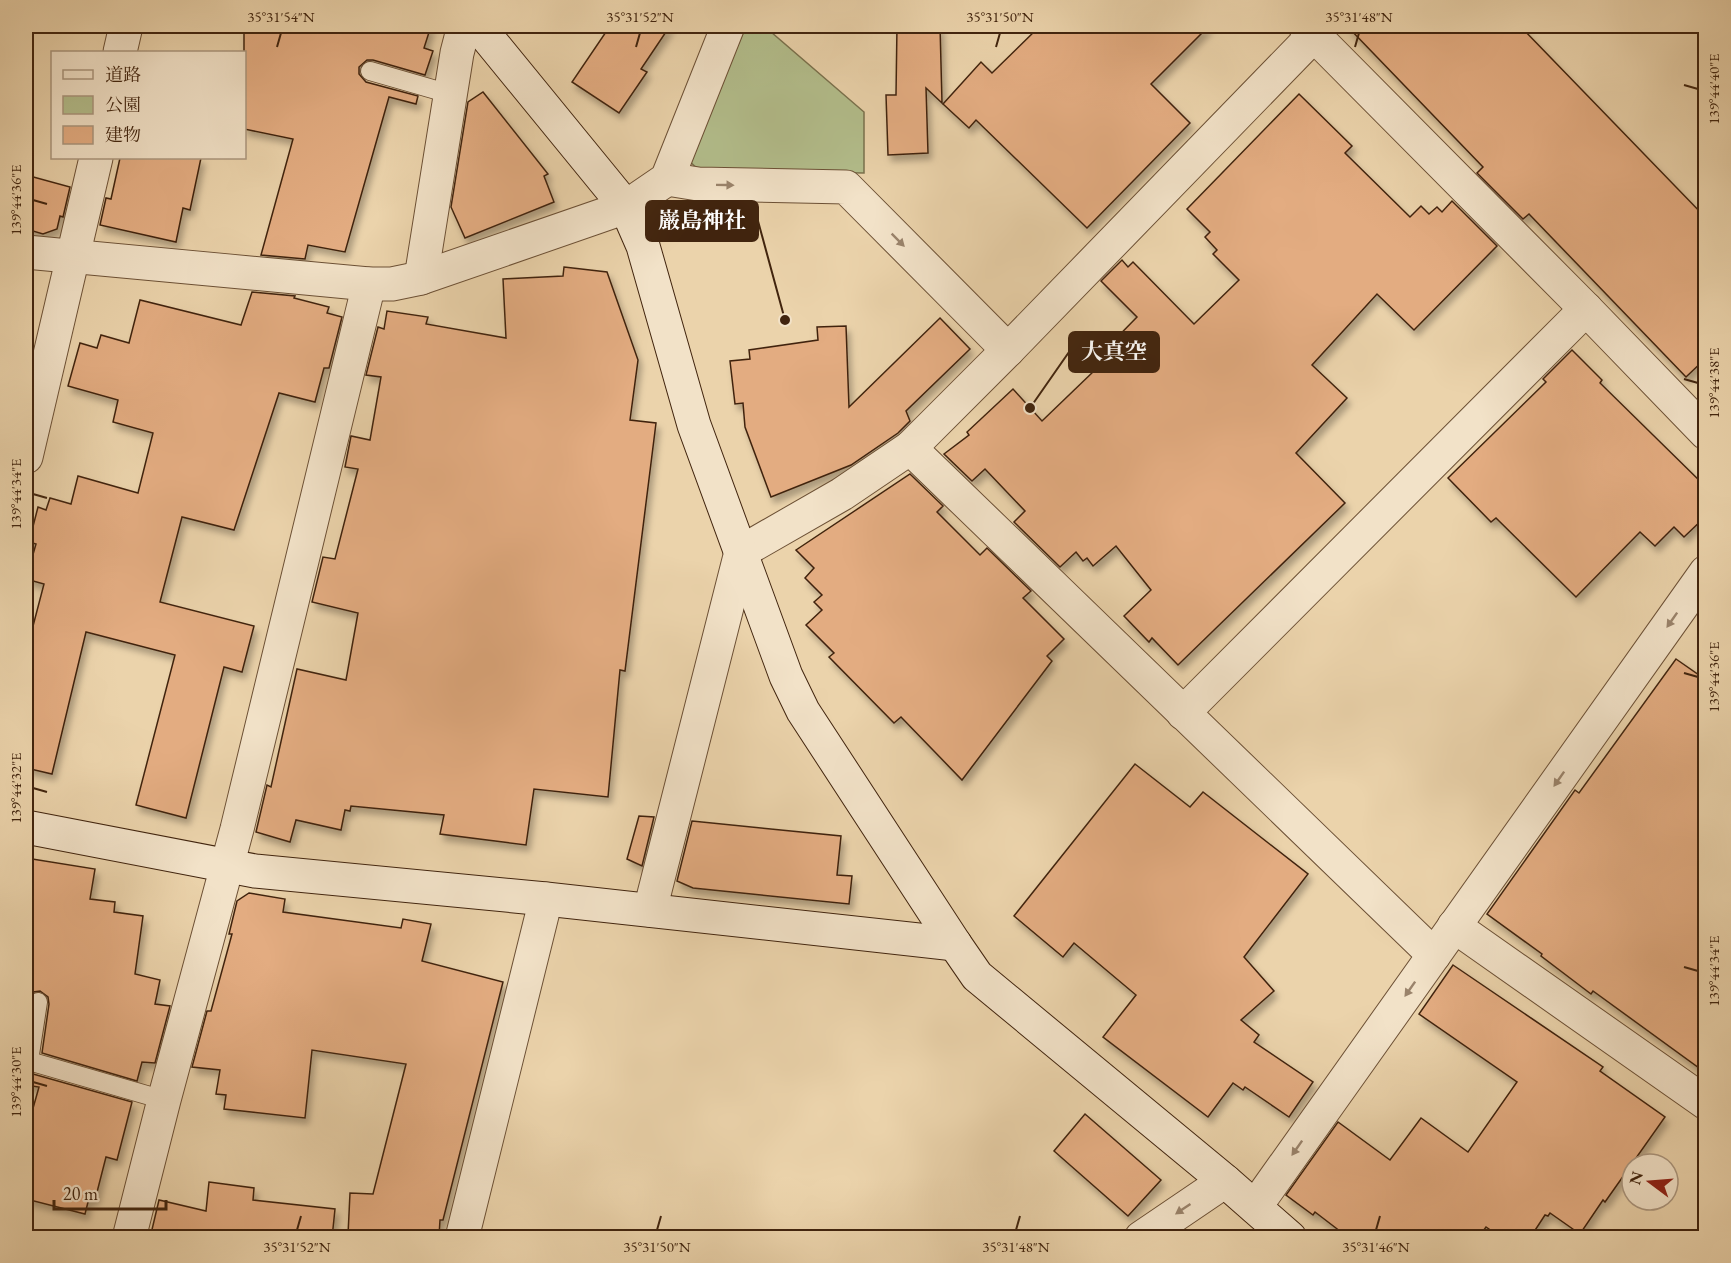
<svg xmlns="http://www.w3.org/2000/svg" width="1731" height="1263" viewBox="0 0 1731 1263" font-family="'EB Garamond','Noto Serif JP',serif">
<defs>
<filter id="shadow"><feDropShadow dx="3.5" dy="6" stdDeviation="3" flood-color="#0004"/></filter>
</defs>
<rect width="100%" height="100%" fill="#ebd3ab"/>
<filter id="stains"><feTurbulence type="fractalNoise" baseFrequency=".00333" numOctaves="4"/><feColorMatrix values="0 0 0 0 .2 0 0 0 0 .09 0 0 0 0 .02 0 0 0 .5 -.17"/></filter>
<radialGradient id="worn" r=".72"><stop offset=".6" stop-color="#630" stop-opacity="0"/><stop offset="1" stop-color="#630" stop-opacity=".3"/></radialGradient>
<!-- green -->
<polygon fill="#b3be8c" stroke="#7a714d" stroke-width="1.5" points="746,26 764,26 864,112 864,173 699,170 688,160"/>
<!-- building -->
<g fill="#e3ac81" stroke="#41240e" stroke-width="1.5" filter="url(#shadow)">
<polygon points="244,26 431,26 424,48 433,51 425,75 373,60 367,60 359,67 359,74 366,82 418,96 416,104 389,97 345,252 308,245 305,259 261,255 293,139 244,129"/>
<polygon points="610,26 670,26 641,69 647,72 619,113 572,82"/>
<polygon points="897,26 940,26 942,103 926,88 928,153 888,155 886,95 896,95"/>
<polygon points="1040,26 1209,26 1151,84 1190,123 1087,228 976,120 969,128 943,104 981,62 992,73"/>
<polygon points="1347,26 1520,26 1706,218 1706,358 1686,377 1529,214 1523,219 1477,173 1483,167"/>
<polygon points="483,92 548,174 544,176 554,202 465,238 451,207 468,102"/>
<polygon points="1299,94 1352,146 1345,153 1410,217 1421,206 1429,214 1437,207 1442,212 1452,201 1497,246 1414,330 1377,294 1312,365 1347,398 1296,453 1345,503 1178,665 1152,638 1149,642 1124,616 1151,590 1116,546 1093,566 1087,558 1083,561 1076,552 1060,567 1014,522 1025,511 985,469 972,481 944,454 969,435 967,432 1013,389 1042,421 1095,370 1090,365 1137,317 1101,281 1122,260 1128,267 1133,262 1194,324 1239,280 1213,254 1217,250 1205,237 1210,232 1187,209"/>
<polygon points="120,158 201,158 190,210 183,208 176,242 100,225 106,198 111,199"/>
<polygon points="26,175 70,187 63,217 60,216 57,229 43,234 26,229"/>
<polygon points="564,267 607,272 638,360 630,420 656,423 625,671 620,670 608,797 534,789 526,845 440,834 444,815 351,806 350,811 345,810 341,830 296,820 290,842 256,832 267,785 271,787 297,669 346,680 358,613 312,602 323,557 335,559 358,469 345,467 351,436 370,440 381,377 366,375 378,327 384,329 387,311 428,317 426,324 506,338 503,279 563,276"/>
<polygon points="252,292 295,296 294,298 329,307 327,313 342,317 329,368 324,368 315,402 279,393 234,530 182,517 160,602 254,626 242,672 224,667 186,818 136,805 175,655 86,632 52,774 26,768 26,677 32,651 27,649 44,584 26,579 36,544 29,542 38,507 46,510 50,498 71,504 78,476 138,493 153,433 113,422 118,400 68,386 80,343 97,348 101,335 129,343 140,300 241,325"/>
<polygon points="940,318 970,349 906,411 910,421 898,433 851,465 771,497 745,427 743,403 735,404 730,361 750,359 749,350 818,340 817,327 846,326 849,407"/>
<polygon points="1572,350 1602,380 1600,383 1706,487 1706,516 1684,537 1674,527 1655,546 1640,532 1576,597 1496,518 1491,522 1448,478 1546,382 1543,379"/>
<polygon points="910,474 943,506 937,512 980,555 987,548 1031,591 1023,598 1064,639 1047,656 1052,661 962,780 901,717 894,723 829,657 834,653 806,625 822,610 814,602 822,595 805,578 814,568 796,550"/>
<polygon points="1676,659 1706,680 1706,1073 1593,991 1591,994 1541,956 1542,954 1487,914 1575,790 1579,793"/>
<polygon points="1135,764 1190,807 1203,792 1308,874 1244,957 1274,991 1241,1020 1259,1035 1254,1042 1313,1082 1289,1117 1245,1087 1243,1090 1233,1083 1208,1117 1103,1037 1136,995 1074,943 1063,957 1014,916"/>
<polygon points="639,816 654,817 642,866 627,859"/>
<polygon points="692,821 841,836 837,875 852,876 849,904 693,888 677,881"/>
<polygon points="26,858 95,869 90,899 115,902 114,912 143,916 135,974 160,980 155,1004 170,1006 155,1063 142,1062 137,1081 42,1053 49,1004 48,997 40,991 33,992 29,995 26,1009"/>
<polygon points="249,893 285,899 283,912 401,928 403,919 431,924 422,961 503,982 443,1220 440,1220 439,1236 389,1238 348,1235 350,1193 373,1194 406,1064 312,1050 305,1118 224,1109 226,1095 216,1094 220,1070 192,1067 207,1011 211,1011 232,934 229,934 237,901"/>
<polygon points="1453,965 1603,1067 1600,1071 1665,1117 1605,1202 1603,1200 1580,1234 1550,1213 1548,1216 1545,1215 1530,1238 1502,1238 1486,1227 1478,1238 1349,1238 1315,1212 1313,1215 1286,1195 1338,1122 1390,1160 1421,1118 1468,1152 1517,1082 1419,1014"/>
<polygon points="26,1072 132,1102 117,1160 106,1157 95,1200 89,1198 85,1214 26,1199 26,1133 39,1087 26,1085"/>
<polygon points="1085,1114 1161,1180 1128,1216 1054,1151"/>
<polygon points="209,1182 254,1188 253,1200 335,1209 332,1238 150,1238 159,1200 206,1211"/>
</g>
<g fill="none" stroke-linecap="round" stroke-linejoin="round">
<!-- lane casing -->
<g stroke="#6c5035" stroke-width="20">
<g id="lane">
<polyline points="370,71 450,94"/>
<polyline points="38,1002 29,1061 164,1100"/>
</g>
</g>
<!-- street casing -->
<g stroke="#6c5035" stroke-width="35">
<g id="street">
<polyline points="1305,26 1586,309 1706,433"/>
<polyline points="120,52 126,26"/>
<polyline points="667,179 698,184 846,187 1008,350"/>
<polyline points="26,252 369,284 392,284 421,278 626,207 667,179 728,26"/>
<polyline points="421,278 457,53 464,26"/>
<polyline points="910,448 1434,955"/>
<polyline points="26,457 96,158"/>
<polyline points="1183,713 1586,309"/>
<polyline points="650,910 741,552 842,494 910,448 1008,350 1314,35"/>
<polyline points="1454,926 1706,1103"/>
<polyline points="1255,1207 1706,572"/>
<polyline points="129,1238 164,1100 237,829 369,284"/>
<polyline points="462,1238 546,899"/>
<polyline points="1141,1238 1225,1181"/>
</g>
</g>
<!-- secondary casing -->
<g stroke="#41240e" stroke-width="35">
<g id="secondary">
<polyline points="478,26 626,207 643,246 694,425 786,676 803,711 955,944 977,976 1225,1181 1290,1238"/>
<polyline points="26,827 255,871 546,899 955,944"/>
</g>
</g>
<!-- lane -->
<use href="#lane" stroke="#f2e2c8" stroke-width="18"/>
<!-- street -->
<use href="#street" stroke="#f2e2c8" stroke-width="33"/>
<!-- secondary -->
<use href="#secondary" stroke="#f2e2c8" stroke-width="33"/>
</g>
<!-- one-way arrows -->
<defs><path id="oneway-solid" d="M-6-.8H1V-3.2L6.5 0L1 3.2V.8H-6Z" transform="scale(1.5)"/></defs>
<g fill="#9a836b">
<use href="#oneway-solid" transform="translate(725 185) rotate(1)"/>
<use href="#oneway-solid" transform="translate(898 240) rotate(45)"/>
<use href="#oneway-solid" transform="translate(1672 620) rotate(125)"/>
<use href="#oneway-solid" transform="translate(1559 779) rotate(125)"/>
<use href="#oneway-solid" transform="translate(1410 989) rotate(125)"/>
<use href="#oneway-solid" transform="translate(1297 1148) rotate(125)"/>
<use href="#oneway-solid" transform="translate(1183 1209) rotate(146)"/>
</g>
<!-- ticks -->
<path fill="none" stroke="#41240e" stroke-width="2" d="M277 47 281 33M636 47 640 33M996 47 1000 33M1355 47 1359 33M1684 85 1698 89M33 200 47 204M1684 379 1698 383M33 494 47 498M1684 673 1698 677M33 788 47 792M1684 967 1698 971M33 1082 47 1086M297 1230 301 1216M657 1230 661 1216M1016 1230 1020 1216M1376 1230 1380 1216"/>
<!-- callouts -->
<path fill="none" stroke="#41240e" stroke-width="2" d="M785 320L758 221M1030 408L1069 352"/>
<g fill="#41240e" stroke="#f2e2c8" stroke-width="2">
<circle cx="785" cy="320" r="6"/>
<circle cx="1030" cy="408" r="6"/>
</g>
<g fill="#41240e" stroke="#41240e" stroke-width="2">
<rect x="646" y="201" width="112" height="40" rx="6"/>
<rect x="1069" y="332" width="90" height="40" rx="6"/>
</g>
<g font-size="22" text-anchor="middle" font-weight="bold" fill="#fff">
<text x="702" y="228">巌島神社</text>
<text x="1114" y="359">大真空</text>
</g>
<!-- margin -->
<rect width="1731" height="1263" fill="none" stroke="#ebd3ab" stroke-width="66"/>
<!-- legend -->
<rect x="51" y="51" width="195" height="108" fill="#f2e2c8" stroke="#ab967e" stroke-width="1.5"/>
<rect x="63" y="70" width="30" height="9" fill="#f2e2c8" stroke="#ab967e" stroke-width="1.5"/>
<text x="105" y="81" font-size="18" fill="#41240e">道路</text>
<rect x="63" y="96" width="30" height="18" fill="#b3be8c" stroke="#ab967e" stroke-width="1.5"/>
<text x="105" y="111" font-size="18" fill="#41240e">公園</text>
<rect x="63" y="126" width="30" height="18" fill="#e3ac81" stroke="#ab967e" stroke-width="1.5"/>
<text x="105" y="141" font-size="18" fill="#41240e">建物</text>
<!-- north arrow -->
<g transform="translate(1650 1182) rotate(286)"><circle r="28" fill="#f2e2c8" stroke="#ab967e" stroke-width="1.5"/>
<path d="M0-4.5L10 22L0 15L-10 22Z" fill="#8f2418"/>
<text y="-9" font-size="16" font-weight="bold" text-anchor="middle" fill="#41240e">N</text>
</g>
<!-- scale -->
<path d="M54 1200v9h112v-9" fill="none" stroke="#41240e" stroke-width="3"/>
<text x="63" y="1200" font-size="18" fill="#41240e" stroke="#f2e2c8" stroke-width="4.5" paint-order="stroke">20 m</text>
<rect x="33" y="33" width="1665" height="1197" fill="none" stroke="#41240e" stroke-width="2"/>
<g font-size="15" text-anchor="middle" fill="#41240e">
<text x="281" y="22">35°31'54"N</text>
<text x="640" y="22">35°31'52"N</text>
<text x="1000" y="22">35°31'50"N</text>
<text x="1359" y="22">35°31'48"N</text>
<text transform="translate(1714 89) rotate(-90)" y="5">139°44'40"E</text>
<text transform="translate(16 200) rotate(-90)" y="5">139°44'36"E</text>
<text transform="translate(1714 383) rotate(-90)" y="5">139°44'38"E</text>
<text transform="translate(16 494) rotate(-90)" y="5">139°44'34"E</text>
<text transform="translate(1714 677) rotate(-90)" y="5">139°44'36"E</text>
<text transform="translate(16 788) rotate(-90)" y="5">139°44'32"E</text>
<text transform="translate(1714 971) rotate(-90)" y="5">139°44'34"E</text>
<text transform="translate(16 1082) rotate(-90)" y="5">139°44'30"E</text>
<text x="297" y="1252">35°31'52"N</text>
<text x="657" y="1252">35°31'50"N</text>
<text x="1016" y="1252">35°31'48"N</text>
<text x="1376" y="1252">35°31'46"N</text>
</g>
<rect width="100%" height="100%" filter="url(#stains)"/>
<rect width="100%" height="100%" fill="url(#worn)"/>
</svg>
